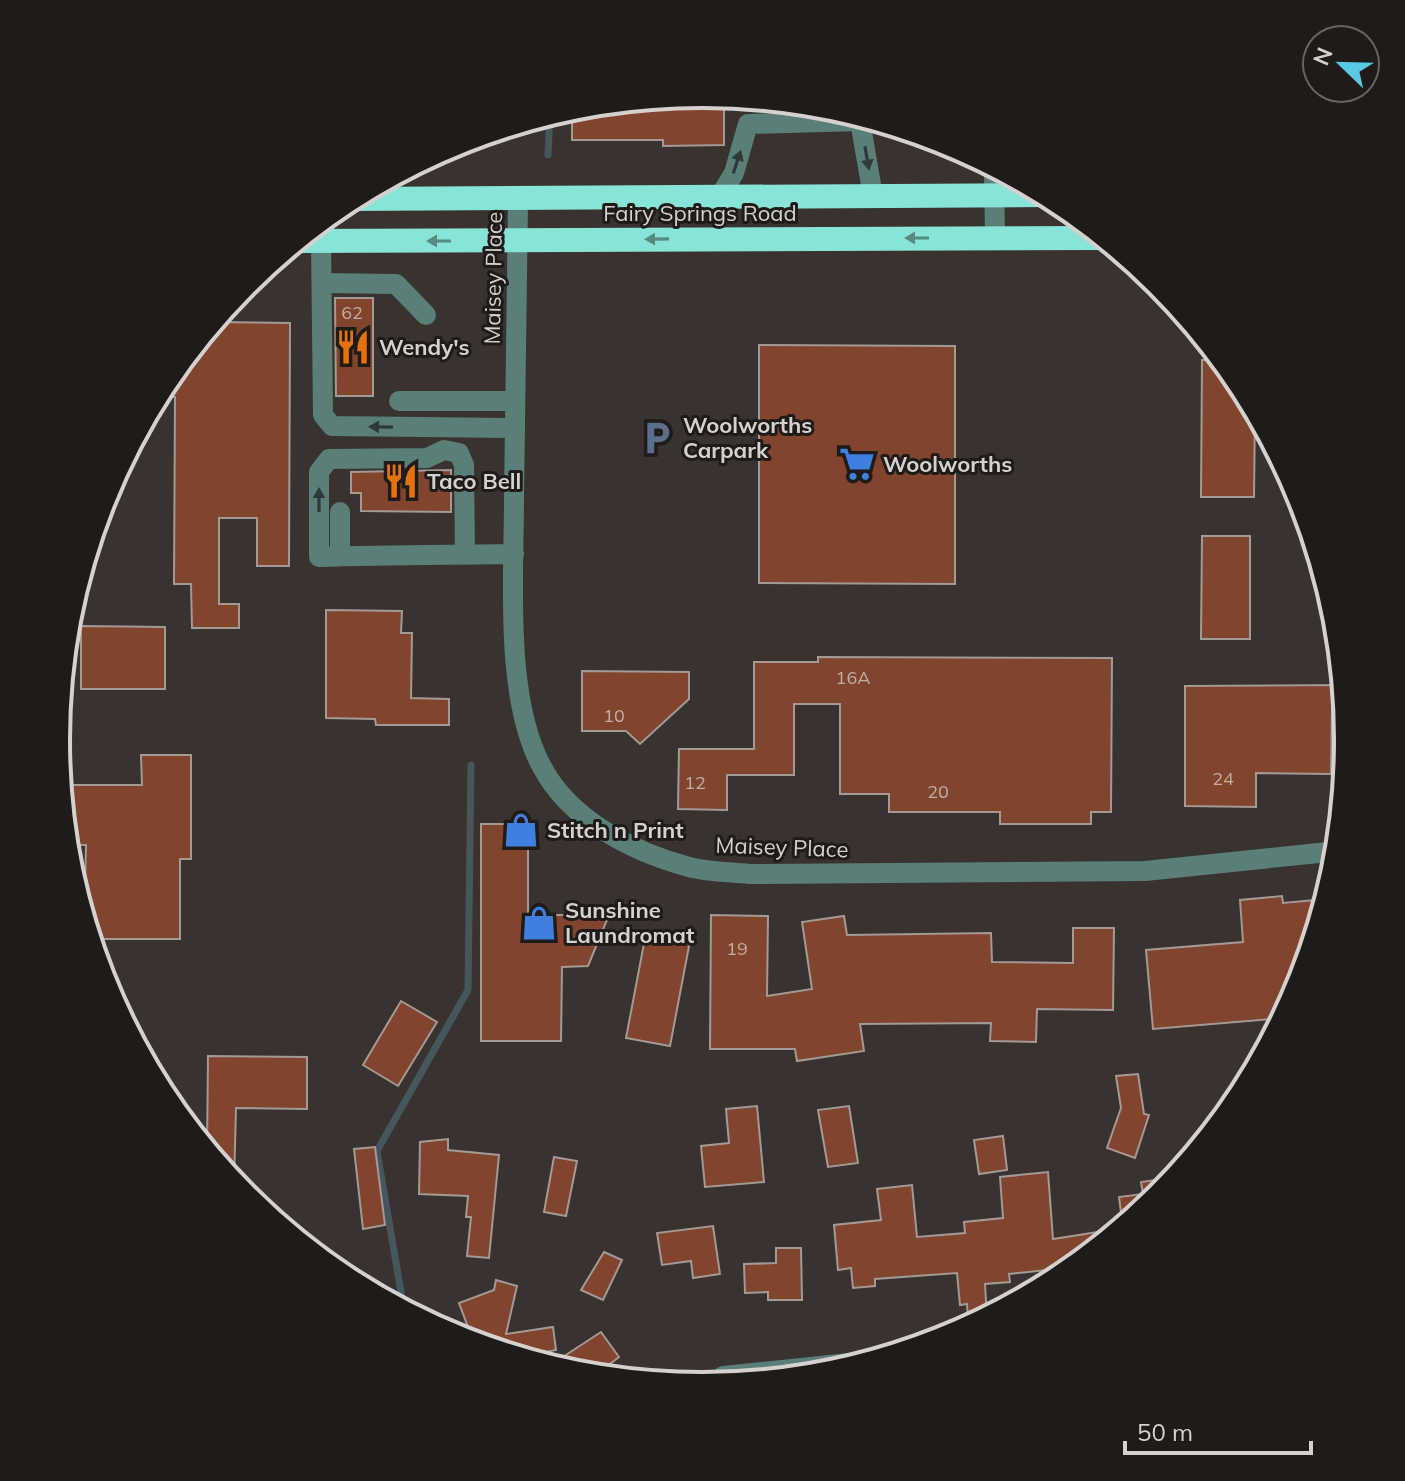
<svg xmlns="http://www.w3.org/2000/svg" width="1405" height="1481" viewBox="0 0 1405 1481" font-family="Mulish,sans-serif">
<rect width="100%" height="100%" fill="#39322f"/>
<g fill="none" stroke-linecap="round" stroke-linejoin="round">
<!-- stream -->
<g stroke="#45575c" stroke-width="7">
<polyline points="548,155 550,114"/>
<polyline points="404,1310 377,1151 468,990 471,765"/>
</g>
</g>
<!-- building -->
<g fill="#81442c" stroke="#a39996" stroke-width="2">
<polygon points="703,94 724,96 724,145 663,146 663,140 572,140 572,121 580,121 580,106"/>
<polygon points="335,298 373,298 373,396 336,396"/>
<polygon points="213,322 290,323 289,566 257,566 257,518 219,518 219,604 239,604 239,628 192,628 191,584 174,584 175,397 163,396 163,385"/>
<polygon points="759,345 955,346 955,584 759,583"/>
<polygon points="1202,360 1223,360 1240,382 1255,409 1254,497 1201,497"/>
<polygon points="451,470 451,512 361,511 361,493 351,493 351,472"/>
<polygon points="1202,536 1250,536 1250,639 1201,639"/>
<polygon points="326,610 402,611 401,633 412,633 411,698 449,699 449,725 376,725 375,719 326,718"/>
<polygon points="81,626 165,627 165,689 81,689"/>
<polygon points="818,657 1112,658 1111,812 1091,812 1091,824 1000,824 1000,812 889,812 889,794 840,794 840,704 794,704 794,775 727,775 727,810 678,809 679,749 754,749 754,662 818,662"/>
<polygon points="582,671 689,672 689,699 640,744 626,731 582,731"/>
<polygon points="1344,685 1346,707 1332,707 1331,774 1256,773 1256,807 1185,806 1185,686"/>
<polygon points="141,755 191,755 191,859 180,859 180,939 90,939 75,888 85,888 86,845 66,845 60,785 142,785"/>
<polygon points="481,824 528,824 528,915 609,915 588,966 562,967 561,1041 481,1041"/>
<polygon points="1282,896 1283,903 1327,899 1300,988 1284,1018 1153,1029 1146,950 1243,942 1240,900"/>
<polygon points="711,915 768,916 767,996 812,989 802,922 844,916 847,935 991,933 992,962 1073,963 1073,928 1114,928 1113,1010 1037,1009 1036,1042 990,1041 991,1023 860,1024 864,1051 797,1061 795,1049 710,1049"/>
<polygon points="646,933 690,941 670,1046 626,1038"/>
<polygon points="401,1001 437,1022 398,1086 363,1065"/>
<polygon points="208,1056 307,1057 307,1109 236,1108 234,1184 207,1151"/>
<polygon points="1138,1074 1144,1114 1149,1115 1135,1158 1107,1148 1121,1108 1116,1076"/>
<polygon points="757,1106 764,1182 705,1187 701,1146 729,1143 726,1109"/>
<polygon points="849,1106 858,1163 828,1167 818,1110"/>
<polygon points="1003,1136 1007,1170 979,1174 974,1140"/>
<polygon points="448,1139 448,1150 499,1155 489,1258 467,1256 471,1217 466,1217 468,1196 419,1194 420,1142"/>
<polygon points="375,1147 385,1225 363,1229 354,1149"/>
<polygon points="554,1157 577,1161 566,1216 544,1212"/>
<polygon points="1048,1172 1053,1239 1123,1228 1119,1197 1143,1194 1141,1182 1162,1179 1165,1191 1159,1198 1076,1267 1009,1274 1010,1282 985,1284 987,1318 968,1320 967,1304 960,1305 957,1273 875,1279 875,1286 853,1288 851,1268 838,1270 834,1225 881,1220 877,1189 912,1185 917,1237 965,1233 964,1222 1003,1218 1000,1177"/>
<polygon points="713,1226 720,1274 693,1278 691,1261 662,1265 657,1233"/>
<polygon points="776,1248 801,1248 802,1300 768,1300 768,1292 745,1293 744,1264 776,1263"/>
<polygon points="604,1252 622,1260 603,1300 581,1290"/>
<polygon points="496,1280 517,1286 506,1334 553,1327 556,1350 518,1357 461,1340 472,1338 459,1303 494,1290"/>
<polygon points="601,1332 619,1357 594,1376 549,1366"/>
</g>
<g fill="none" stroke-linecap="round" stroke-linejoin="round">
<!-- path -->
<polyline stroke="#8a8482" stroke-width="4" stroke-dasharray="4 4" stroke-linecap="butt" points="689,1386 691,1384"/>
<!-- minor -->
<g stroke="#5a7e78" stroke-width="20">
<polyline points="994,167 995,238"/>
<polyline points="719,198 734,173 748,124 860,121 873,196"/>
<path d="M518 201C516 300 515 399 514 498 514 577 504 698 542 767 570 820 633 852 689 867 707 872 729 872 749 874L1145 871 1338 851"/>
<polyline points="321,242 323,415 332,426 515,428"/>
<polyline points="322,283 396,284 426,315"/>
<polyline points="399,401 515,401"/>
<path d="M465 555 464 465 459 453 444 450 427 458 329 459 319 472V557C384 555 449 555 514 554"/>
<polyline points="340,556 340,512"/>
<polyline points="723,1376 877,1360"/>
</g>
<!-- highway -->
<g stroke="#87e4d6" stroke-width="24">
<polyline points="350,199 1046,195"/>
<polyline points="296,241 1104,238"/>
</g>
</g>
<!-- one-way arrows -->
<defs><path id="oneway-solid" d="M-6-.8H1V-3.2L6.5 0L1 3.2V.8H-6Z" transform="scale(2)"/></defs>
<g fill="#303936">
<use href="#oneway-solid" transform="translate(867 158) rotate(80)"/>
<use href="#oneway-solid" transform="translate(737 162) rotate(-72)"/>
<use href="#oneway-solid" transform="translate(381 427) rotate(-179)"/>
<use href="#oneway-solid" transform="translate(319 500) rotate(-90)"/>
</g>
<g fill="#588a81">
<use href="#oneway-solid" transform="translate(917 238) rotate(180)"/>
<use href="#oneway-solid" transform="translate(657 239) rotate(179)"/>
<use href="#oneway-solid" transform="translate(439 241) rotate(180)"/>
</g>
<!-- icons -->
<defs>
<g id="restaurant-bare" transform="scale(2.76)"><path d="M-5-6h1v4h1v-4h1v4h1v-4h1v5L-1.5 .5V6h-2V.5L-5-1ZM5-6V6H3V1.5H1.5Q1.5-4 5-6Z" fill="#e8710a" stroke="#1e1b19" stroke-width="2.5" paint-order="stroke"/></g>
<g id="parking-bare" transform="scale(2.76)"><path d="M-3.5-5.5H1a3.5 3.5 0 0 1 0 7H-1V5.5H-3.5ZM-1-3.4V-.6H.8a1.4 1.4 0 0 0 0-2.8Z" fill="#5c6f8a" stroke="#1e1b19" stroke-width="2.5" paint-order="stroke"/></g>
<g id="supermarket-bare" transform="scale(2.76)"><path d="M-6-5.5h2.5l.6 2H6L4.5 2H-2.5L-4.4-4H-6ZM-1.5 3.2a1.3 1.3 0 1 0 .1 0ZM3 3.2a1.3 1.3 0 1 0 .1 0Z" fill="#3f7fe0" stroke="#1e1b19" stroke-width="2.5" paint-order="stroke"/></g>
<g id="shop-bare" transform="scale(2.76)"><path d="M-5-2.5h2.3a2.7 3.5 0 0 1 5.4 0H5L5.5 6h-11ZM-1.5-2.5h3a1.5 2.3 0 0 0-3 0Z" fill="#3f7fe0" stroke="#1e1b19" stroke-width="2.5" paint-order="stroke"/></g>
</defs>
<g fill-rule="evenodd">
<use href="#restaurant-bare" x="353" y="347"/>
<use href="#parking-bare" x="657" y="438"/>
<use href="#supermarket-bare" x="857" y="464"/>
<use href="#restaurant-bare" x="401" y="481"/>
<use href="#shop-bare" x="521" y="830"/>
<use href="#shop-bare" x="539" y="923"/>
</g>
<g text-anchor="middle" stroke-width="6" stroke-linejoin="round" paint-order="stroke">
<!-- number labels -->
<g font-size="18" fill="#c1aea6">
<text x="352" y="319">62</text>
<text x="853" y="684">16A</text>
<text x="614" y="722">10</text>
<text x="1223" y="785">24</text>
<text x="695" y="789">12</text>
<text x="938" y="798">20</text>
<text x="737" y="955">19</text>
</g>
<!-- street labels -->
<g font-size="22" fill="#d6d1cf" stroke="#1e1b19">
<text x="700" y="221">Fairy Springs Road</text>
<text transform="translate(493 278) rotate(-89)" y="8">Maisey Place</text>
<text transform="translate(782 847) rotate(2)" y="8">Maisey Place</text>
</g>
<!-- poi labels -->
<g font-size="22" font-weight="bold" fill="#d6d1cf" stroke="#1e1b19" text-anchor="start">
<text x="379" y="355">Wendy's</text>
<text x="683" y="433">Woolworths<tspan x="683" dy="25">Carpark</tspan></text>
<text x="883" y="472">Woolworths</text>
<text x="427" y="489">Taco Bell</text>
<text x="547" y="838">Stitch n Print</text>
<text x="565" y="918">Sunshine<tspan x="565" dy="25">Laundromat</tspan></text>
</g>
</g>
<!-- crop -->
<path d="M0 0H1405V1481H0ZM70 740a632 632 0 1 1 1264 0a632 632 0 1 1-1264 0Z" fill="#1e1b19" fill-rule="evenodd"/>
<path fill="none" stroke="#d6d1cf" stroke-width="4" d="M70 740a632 632 0 1 1 1264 0a632 632 0 1 1-1264 0Z"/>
<!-- north arrow -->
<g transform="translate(1341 64) rotate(293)"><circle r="38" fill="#1e1b19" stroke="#686462" stroke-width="2"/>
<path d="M0-6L14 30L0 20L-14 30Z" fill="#57c9e2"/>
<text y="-12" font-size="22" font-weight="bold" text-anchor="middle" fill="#d6d1cf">N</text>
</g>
<!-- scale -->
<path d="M1125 1441v12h186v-12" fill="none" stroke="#d6d1cf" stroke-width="4"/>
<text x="1137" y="1441" font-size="24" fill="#d6d1cf" stroke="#1e1b19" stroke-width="6" paint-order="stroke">50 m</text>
</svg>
